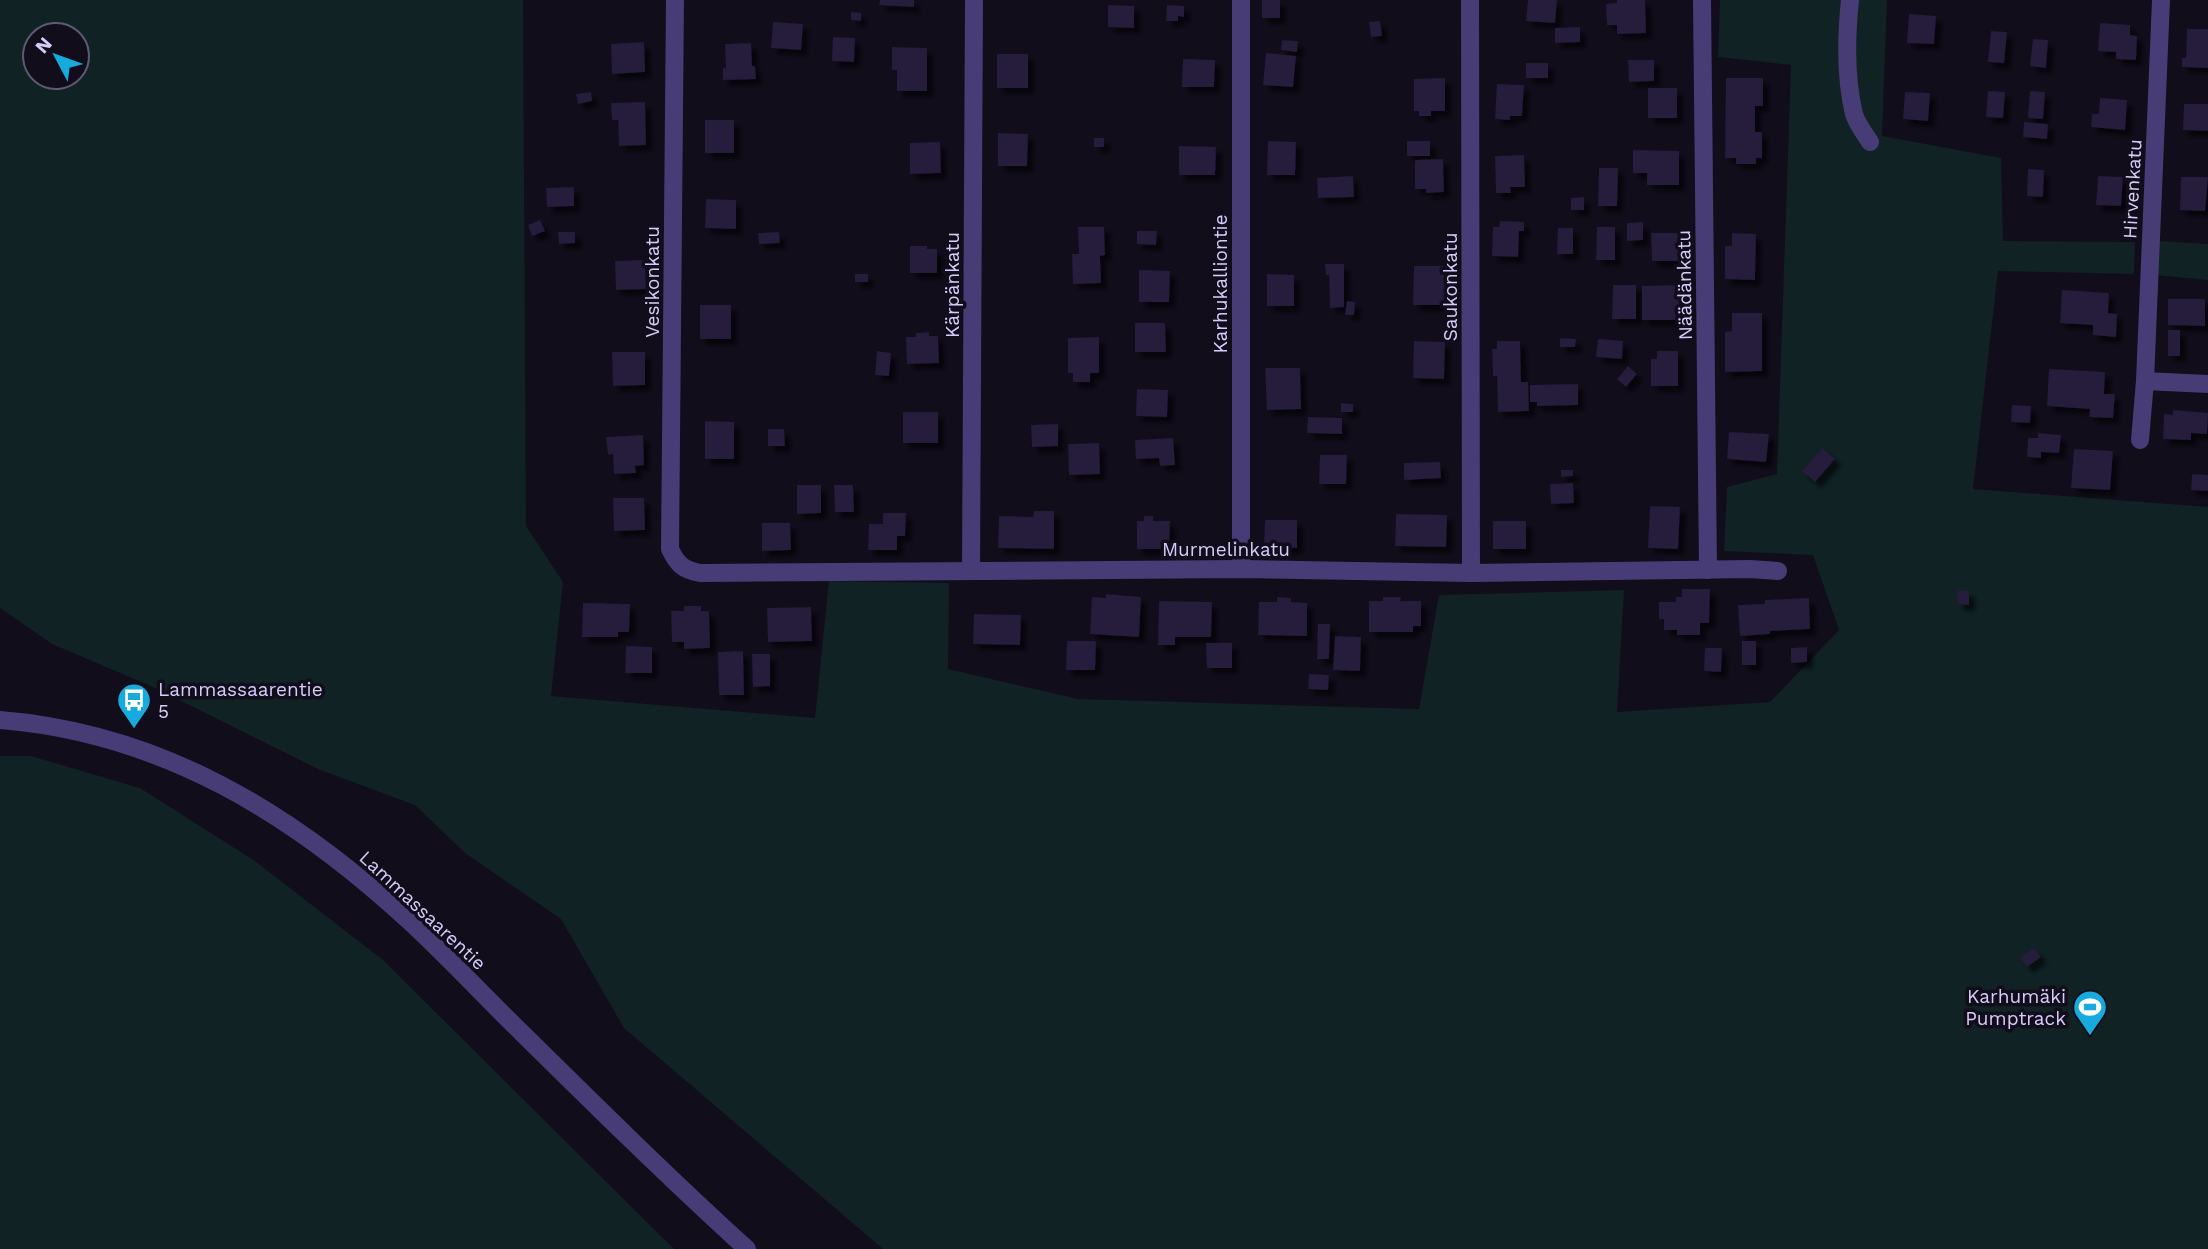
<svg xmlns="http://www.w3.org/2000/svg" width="2208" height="1249" viewBox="0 0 2208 1249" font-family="'Work Sans',sans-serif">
<defs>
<filter id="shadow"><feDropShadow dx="6" dy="6" stdDeviation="2" flood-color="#0009"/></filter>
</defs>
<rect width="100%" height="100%" fill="#110d1b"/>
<!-- green -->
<g fill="#102224" fill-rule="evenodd">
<path d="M0 0H523L526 526 563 582 551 696 815 718 829 581 949 583 948 669 1078 699 1419 709 1439 595 1624 590 1617 712 1770 702 1839 630 1813 555 1724 551 1727 487 1777 474 1791 65 1718 57 1720 0H1887L1882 136 2001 158 2003 241 2135 242 2134 274 1998 271 1973 489 2208 507V1249H883L624 1028 561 919 465 853 415 805 320 770 153 687 52 644 0 608ZM35 35H77V77H35Z"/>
<polygon points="2159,241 2208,244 2208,280 2156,275"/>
<polygon points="0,756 31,756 140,788 255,861 383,960 674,1249 0,1249"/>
</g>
<!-- building -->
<g fill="#251b3a" filter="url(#shadow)">
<polygon points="880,0 914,0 914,7 879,5"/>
<rect x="1262" y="0" width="18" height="18"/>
<polygon points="1528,0 1557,0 1555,23 1526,21"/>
<polygon points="1617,0 1645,0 1646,33 1617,34 1617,25 1607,25 1606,4 1617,3"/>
<polygon points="1108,5 1134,6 1134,28 1108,27"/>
<polygon points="1167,5 1184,6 1184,17 1178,16 1178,21 1166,21"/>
<polygon points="851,12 861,13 861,21 851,20"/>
<polygon points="1909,14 1936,16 1934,44 1907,43"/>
<polygon points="1380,21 1382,36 1371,37 1369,22"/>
<polygon points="773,22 803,24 801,50 771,48"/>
<polygon points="2100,23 2130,25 2130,35 2137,36 2136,60 2116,59 2116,52 2098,51"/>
<polygon points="1580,27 1580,42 1555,43 1555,28"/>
<polygon points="2187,29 2208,29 2208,68 2182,67 2182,58 2186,58"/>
<polygon points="1991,31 2007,32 2004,63 1988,62"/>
<polygon points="833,37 855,38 854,62 832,61"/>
<polygon points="2033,39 2048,40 2046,68 2030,66"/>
<polygon points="1282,40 1298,41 1297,52 1281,50"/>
<polygon points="644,42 645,72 612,74 611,44"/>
<polygon points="751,43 752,66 755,66 756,79 723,80 723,68 726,68 725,44"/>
<polygon points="892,47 927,48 927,91 897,91 897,70 892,70"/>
<polygon points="1266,53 1296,56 1293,87 1263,85"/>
<rect x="997" y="54" width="31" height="34"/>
<polygon points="1183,59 1215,60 1214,87 1182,87"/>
<polygon points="1628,60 1654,60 1654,81 1629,82"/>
<rect x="1526" y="63" width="22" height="15"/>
<polygon points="1445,78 1445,111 1431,111 1431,116 1419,116 1419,111 1414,111 1414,79"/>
<polygon points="1726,78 1763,78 1763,106 1755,106 1755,132 1762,132 1762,158 1756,158 1756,164 1736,164 1736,158 1725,158"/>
<polygon points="1497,84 1524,85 1522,116 1510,116 1510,120 1495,119"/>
<rect x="1648" y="88" width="29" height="30"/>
<polygon points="1988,91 2005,92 2003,118 1986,117"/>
<polygon points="2030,91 2045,92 2043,119 2028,118"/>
<polygon points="591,92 592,101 578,104 576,94"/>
<polygon points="1905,92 1930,93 1928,121 1903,119"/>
<polygon points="2100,98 2127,100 2125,130 2091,127 2092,114 2099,114"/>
<polygon points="645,102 646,145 619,146 618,120 612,120 611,103"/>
<polygon points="2184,104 2208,104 2208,131 2183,130"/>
<rect x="705" y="120" width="29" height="33"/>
<polygon points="2024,122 2048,124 2047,139 2023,137"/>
<polygon points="998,133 1028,134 1027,166 998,166"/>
<rect x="1094" y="138" width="10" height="9"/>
<polygon points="1268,141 1296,142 1295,175 1267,175"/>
<rect x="1407" y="141" width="23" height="15"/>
<polygon points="940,142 941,173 910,174 910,143"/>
<polygon points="1179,146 1216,147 1215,175 1179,175"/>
<polygon points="1633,150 1679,151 1679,185 1647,185 1647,173 1633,173"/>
<polygon points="1524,155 1525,187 1510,187 1511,193 1496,193 1495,156"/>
<polygon points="1443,159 1444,192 1426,193 1426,189 1415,189 1415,160"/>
<polygon points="1599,168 1618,168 1617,206 1598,206"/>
<polygon points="2028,169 2044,170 2043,197 2027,196"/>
<polygon points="1353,176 1354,197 1318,198 1317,178"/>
<polygon points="2098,176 2123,177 2121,206 2096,205"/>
<polygon points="2181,177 2208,177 2205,211 2180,210"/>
<polygon points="574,187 574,206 547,207 546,188"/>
<polygon points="1584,197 1584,210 1571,210 1571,198"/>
<polygon points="706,199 736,200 736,229 705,228"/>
<polygon points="540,220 545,231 532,236 528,225"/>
<polygon points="1500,221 1524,222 1524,231 1519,231 1518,257 1492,256 1493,227 1499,227"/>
<polygon points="1643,222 1643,240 1627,241 1627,223"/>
<polygon points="1078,227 1104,227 1105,255 1100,256 1101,283 1073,284 1072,254 1079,254"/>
<polygon points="1597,227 1615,227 1615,260 1596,260"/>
<polygon points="1558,228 1573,228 1573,254 1557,254"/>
<polygon points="1137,231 1157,231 1156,245 1137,244"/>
<polygon points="558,232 575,232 575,243 559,244"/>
<polygon points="779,232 780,243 759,244 758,233"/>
<polygon points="1651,233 1679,233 1680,261 1652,261"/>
<polygon points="1732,233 1756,234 1755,280 1725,279 1725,246 1732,246"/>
<polygon points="910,246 927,246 927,249 937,249 937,273 910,273"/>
<polygon points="645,260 646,289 616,290 615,261"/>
<polygon points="1325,264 1344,264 1344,307 1330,308 1329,275 1326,275"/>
<polygon points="1414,266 1445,266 1444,305 1413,305"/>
<polygon points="1139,270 1170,271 1169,302 1139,302"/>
<rect x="855" y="274" width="13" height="8"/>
<polygon points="1267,274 1294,275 1294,306 1267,306"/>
<polygon points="1613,285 1636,285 1636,319 1612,319"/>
<polygon points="1682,285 1682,320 1642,320 1642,286"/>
<polygon points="2062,290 2109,293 2108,313 2117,314 2116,337 2093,335 2093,325 2060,323"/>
<polygon points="2168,299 2205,299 2205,326 2168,325"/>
<polygon points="1347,301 1355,302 1354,315 1345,315"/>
<rect x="700" y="305" width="31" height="34"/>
<polygon points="1732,313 1762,313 1762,371 1725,372 1725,332 1732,331"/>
<polygon points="1135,323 1165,323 1166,352 1135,352"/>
<rect x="2168" y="330" width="12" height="26"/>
<polygon points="929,332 929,336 938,336 939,363 907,364 906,337 916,337 916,333"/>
<polygon points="1099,337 1099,373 1090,373 1090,382 1073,382 1073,373 1068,373 1068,338"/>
<polygon points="1560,338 1576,339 1575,347 1560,347"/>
<polygon points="1598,339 1623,341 1622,359 1596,357"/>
<polygon points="1414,341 1445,342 1444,379 1413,378"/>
<polygon points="1497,341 1520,341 1521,382 1528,382 1529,411 1498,412 1497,376 1493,376 1492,349 1497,349"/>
<polygon points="877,351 891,353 889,376 875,375"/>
<polygon points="1657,351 1678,351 1678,386 1651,386 1651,359 1657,359"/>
<polygon points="612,352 645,352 645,385 613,386"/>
<polygon points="1628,366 1637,374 1626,387 1617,379"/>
<polygon points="1265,368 1300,368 1301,409 1267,410"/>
<polygon points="2049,369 2105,372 2104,394 2115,394 2113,418 2089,417 2090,409 2047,406"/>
<polygon points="1578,384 1578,405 1537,406 1537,402 1530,402 1530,385"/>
<polygon points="1137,389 1168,390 1167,417 1136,416"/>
<polygon points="1341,403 1353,404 1353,412 1341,412"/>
<polygon points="2012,405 2031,406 2030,423 2011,422"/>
<polygon points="2173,410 2208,413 2207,434 2191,433 2191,440 2163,439 2164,414 2173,415"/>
<rect x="903" y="412" width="35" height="31"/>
<polygon points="1308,417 1342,418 1342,434 1307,433"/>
<polygon points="705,421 734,422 734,459 705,459"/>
<polygon points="1058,424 1058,446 1032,447 1031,425"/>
<polygon points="768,429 784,429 785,446 768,446"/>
<polygon points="1729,432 1769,434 1766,462 1727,459"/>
<polygon points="2038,433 2061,435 2059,453 2041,452 2041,458 2027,457 2028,438 2038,438"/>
<polygon points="643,435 644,465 635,466 636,473 614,474 613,454 608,455 606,437"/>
<polygon points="1173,438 1175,465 1160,466 1159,458 1136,459 1135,440"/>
<polygon points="1099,443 1100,474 1069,475 1068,444"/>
<polygon points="1822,448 1835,459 1815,482 1802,471"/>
<polygon points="2074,449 2113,451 2110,490 2071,488"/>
<polygon points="1320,455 1347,455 1346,484 1319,484"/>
<polygon points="1440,462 1441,478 1404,480 1404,463"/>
<polygon points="1561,470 1573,470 1573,476 1561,477"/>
<polygon points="2192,474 2208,475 2208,491 2191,490"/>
<polygon points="1573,483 1574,503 1551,504 1550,484"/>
<polygon points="797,485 821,485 821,513 797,514"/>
<polygon points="834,485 853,485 854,512 835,512"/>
<polygon points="613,498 644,498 645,530 614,531"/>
<polygon points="1650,506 1680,507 1678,549 1648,548"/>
<polygon points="1034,511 1054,511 1054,549 998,548 999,516 1033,517"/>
<polygon points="883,513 906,513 905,536 897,536 897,550 868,550 869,524 883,524"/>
<polygon points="1396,514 1447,515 1446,547 1395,546"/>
<polygon points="1144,516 1153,516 1153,521 1170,521 1169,549 1137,549 1137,521 1144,521"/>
<polygon points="1265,520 1297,520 1297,548 1264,547"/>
<rect x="1493" y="521" width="33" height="28"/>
<polygon points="762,523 790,523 791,550 762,551"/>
<polygon points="1682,589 1710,589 1709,623 1700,623 1700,635 1677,635 1677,630 1664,630 1664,619 1659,619 1659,602 1676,602 1676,597 1682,597"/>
<polygon points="1958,590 1969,591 1969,605 1957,604"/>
<polygon points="1106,594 1141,597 1139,637 1090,634 1092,597 1106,598"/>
<polygon points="1277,597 1291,598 1291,602 1307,603 1307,636 1258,635 1259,602 1277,602"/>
<polygon points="1383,597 1401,597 1400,601 1421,601 1421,626 1413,626 1413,632 1369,632 1369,601 1383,601"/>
<polygon points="1809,598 1810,629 1770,631 1770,634 1740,636 1738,605 1765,604 1765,600"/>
<polygon points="1159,601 1212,602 1211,637 1175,637 1175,645 1158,645"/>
<polygon points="583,603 630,604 629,632 618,632 618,637 582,637"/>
<polygon points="684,606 701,606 701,611 709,611 710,648 684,649 684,642 672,642 671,611 684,611"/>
<polygon points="811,607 812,641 768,642 767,608"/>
<polygon points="974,614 1021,615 1020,645 973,644"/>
<polygon points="1318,624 1330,624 1329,659 1317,659"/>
<polygon points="1335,636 1361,637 1360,671 1333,670"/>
<polygon points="1067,641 1096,641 1095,670 1066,670"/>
<rect x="1742" y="641" width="14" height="24"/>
<polygon points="1206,643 1232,643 1232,668 1207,668"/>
<polygon points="626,646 652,647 652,673 625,673"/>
<polygon points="1807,647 1807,662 1791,663 1791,648"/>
<polygon points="1705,648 1722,648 1721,672 1704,671"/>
<polygon points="743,651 744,695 719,695 718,652"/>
<polygon points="752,654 770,654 770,686 753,687"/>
<polygon points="1309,674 1329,675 1328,690 1308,689"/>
<polygon points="2034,948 2041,957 2027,967 2020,958"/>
</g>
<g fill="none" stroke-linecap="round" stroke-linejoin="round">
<!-- minor -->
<g stroke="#473c75" stroke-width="18">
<path d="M675 0 670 549C677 564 683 570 700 573L1241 569 1471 573 1750 569 1778 571"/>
<polyline points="1241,0 1241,569"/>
<polyline points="1470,0 1471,573"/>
<polyline points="1702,0 1708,570"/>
<path d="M1850 0C1846 38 1845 77 1854 114 1857 124 1865 134 1870 142"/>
<polyline points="2161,0 2145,381 2208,384"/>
<polyline points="2140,440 2145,381"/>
<polyline points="971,570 974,0"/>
<path d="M0 720C161 733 292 813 409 921 448 957 484 996 522 1033 596 1106 670 1179 747 1249"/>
</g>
</g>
<!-- icons -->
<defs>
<g id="bus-pin" transform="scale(1.75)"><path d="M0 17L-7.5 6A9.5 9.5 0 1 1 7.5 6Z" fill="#16abdc" stroke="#110d1b"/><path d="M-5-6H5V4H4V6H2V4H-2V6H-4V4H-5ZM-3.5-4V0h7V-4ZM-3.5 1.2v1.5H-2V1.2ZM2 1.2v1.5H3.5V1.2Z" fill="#fff"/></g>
<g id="stadium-pin" transform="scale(1.75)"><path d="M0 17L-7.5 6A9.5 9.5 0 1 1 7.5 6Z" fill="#16abdc" stroke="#110d1b"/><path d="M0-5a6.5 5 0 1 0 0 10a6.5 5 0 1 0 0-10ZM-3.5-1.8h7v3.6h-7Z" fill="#fff"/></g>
</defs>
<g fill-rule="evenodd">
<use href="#bus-pin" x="134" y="700"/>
<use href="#stadium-pin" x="2090" y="1007"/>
</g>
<g text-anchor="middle" stroke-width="7" stroke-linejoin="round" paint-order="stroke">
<!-- street labels -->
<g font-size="19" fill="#d7cbfa" stroke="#110d1b">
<text transform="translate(2132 189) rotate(-87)" y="7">Hirvenkatu</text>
<text transform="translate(652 282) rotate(-90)" y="7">Vesikonkatu</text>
<text transform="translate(1220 284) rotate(-90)" y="7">Karhukalliontie</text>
<text transform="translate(952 285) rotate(-90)" y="7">Kärpänkatu</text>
<text transform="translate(1684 285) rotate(-91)" y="7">Näädänkatu</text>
<text transform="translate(1450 287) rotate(-90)" y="7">Saukonkatu</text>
<text x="1226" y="556">Murmelinkatu</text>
<text transform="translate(423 910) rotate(43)" y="7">Lammassaarentie</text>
</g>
<!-- poi labels -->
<g font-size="19" fill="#d7cbfa" stroke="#110d1b" text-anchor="start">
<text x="158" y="696">Lammassaarentie<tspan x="158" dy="22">5</tspan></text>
<text x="2066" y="1003" text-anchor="end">Karhumäki<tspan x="2066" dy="22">Pumptrack</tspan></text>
</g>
</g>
<!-- north arrow -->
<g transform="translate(56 56) rotate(311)"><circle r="33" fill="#110d1b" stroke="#605974" stroke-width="2"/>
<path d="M0-5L12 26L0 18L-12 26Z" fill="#16abdc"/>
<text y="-10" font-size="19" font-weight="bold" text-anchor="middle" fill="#d7cbfa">N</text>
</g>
</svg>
